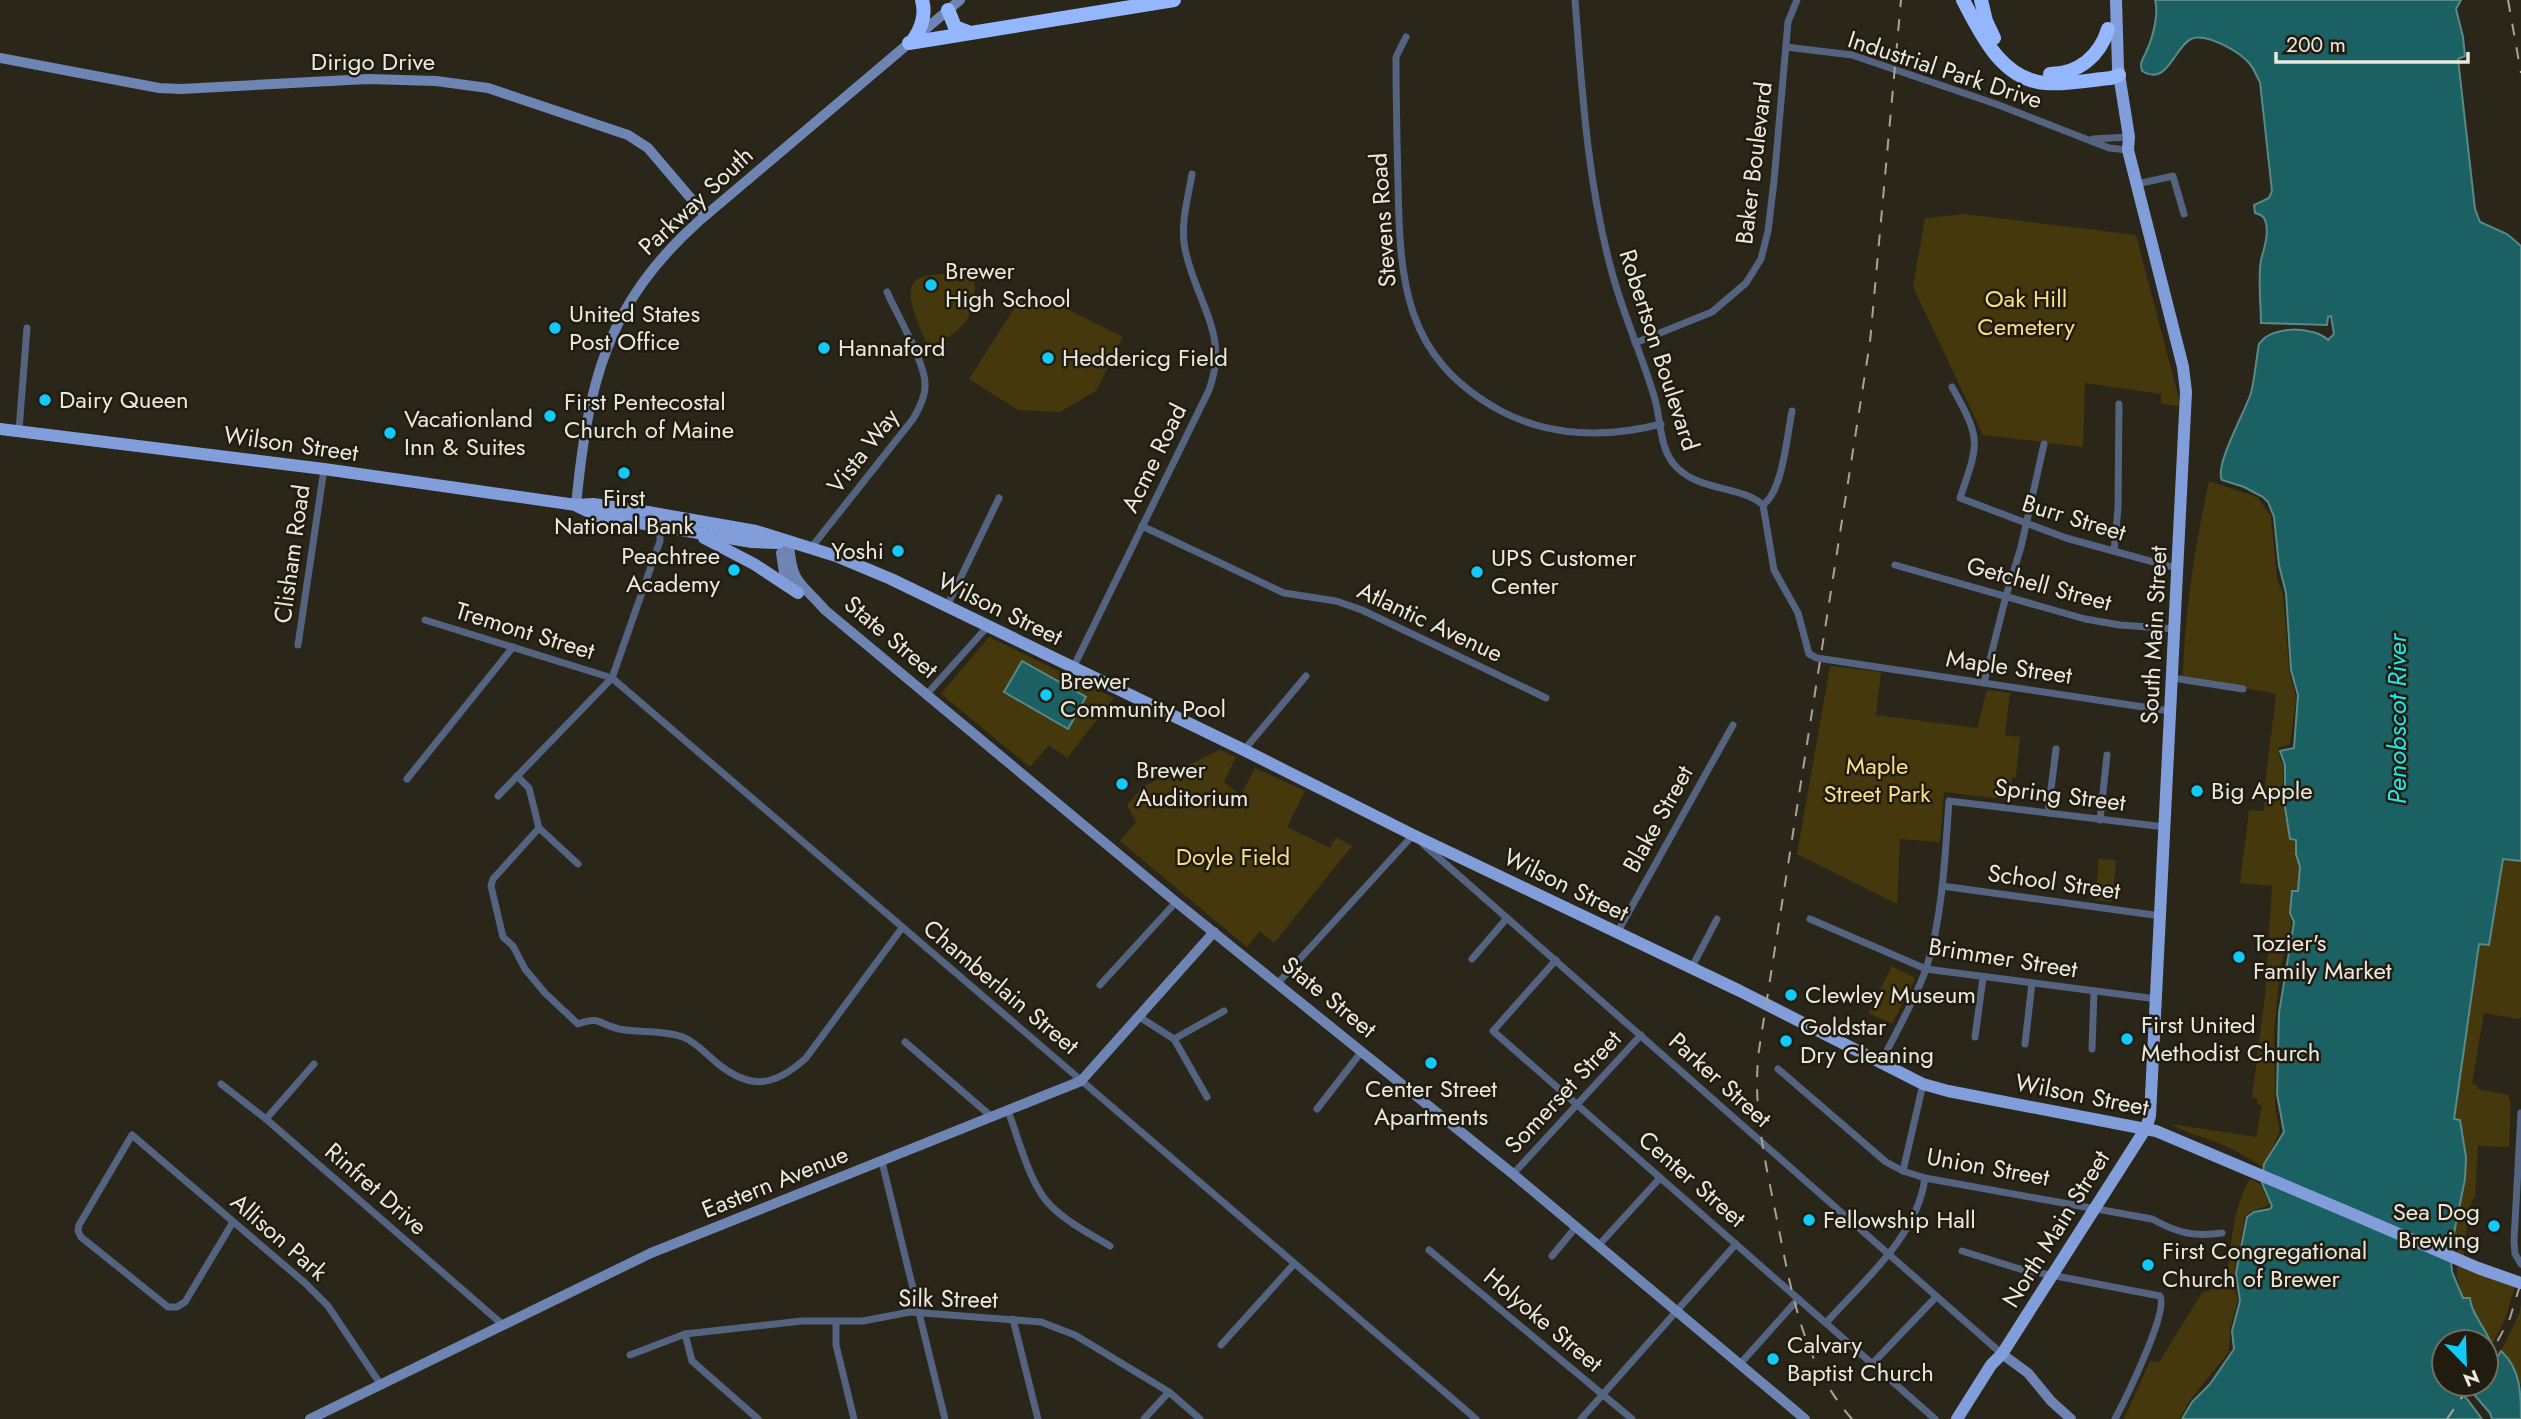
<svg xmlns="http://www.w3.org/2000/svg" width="2521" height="1419" viewBox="0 0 2521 1419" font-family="Jost,sans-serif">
<rect width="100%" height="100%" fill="#2a2619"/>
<!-- green -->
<g fill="#46380d">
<polygon points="1964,214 2136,235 2179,399 2179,406 2161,404 2161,394 2085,383 2083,447 1983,435 1913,287 1925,218"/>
<path d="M973 273C980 314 964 332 928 347 922 330 896 284 922 277 937 273 957 274 973 273Z"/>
<polygon points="1031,291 1123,337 1096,391 1060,412 1018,410 969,379 1024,293"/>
<path d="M2209 481 2257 497 2271 516 2277 579 2283 593 2289 670 2296 697 2290 744 2278 748 2280 760 2284 766 2282 797 2290 839 2296 840V854L2300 867 2298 891 2291 892 2289 908 2291 926 2280 970 2274 1031 2275 1106 2280 1131 2263 1167C2247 1157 2231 1147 2213 1141 2198 1135 2185 1133 2171 1124L2256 1137 2262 1106 2257 1104 2258 1099 2252 1097 2265 997 2272 886 2240 883 2249 810 2264 811C2265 771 2272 734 2276 694L2183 676C2185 610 2195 546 2209 481Z"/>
<polygon points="989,637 1114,698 1067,758 1049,745 1030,767 941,694"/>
<polygon points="1830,666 1881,672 1876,715 1977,728 1987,690 2010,693 2005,735 2020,737 2016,777 2012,777 2010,800 1944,792 1940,842 1900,839 1897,904 1797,854"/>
<polygon points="1220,750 1236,757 1224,782 1241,795 1255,768 1305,791 1287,827 1330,848 1336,837 1352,846 1274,943 1260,931 1247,947 1120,841 1136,822 1127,805 1144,786"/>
<polygon points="2099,859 2116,860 2112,902 2095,900"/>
<path d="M2503 859 2521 861V1017L2519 1019 2484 1013 2472 1084 2477 1085 2478 1089 2509 1095V1100L2511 1101 2509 1147 2478 1146 2475 1198 2472 1200 2467 1225 2463 1266 2515 1286 2505 1319 2492 1345C2486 1329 2471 1315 2470 1298H2463L2457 1276V1251L2451 1249 2465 1179 2466 1157 2460 1120 2454 1119 2479 944 2489 945Z"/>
<polygon points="1892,966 1913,977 1915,980 1892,1024 1868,1013"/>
<path d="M2250 1179 2260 1184 2269 1202V1205L2252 1211 2245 1216 2235 1269 2234 1285 2238 1300 2230 1329 2229 1352 2190 1400 2179 1419H2124L2150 1361 2159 1362 2202 1293 2225 1284C2233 1246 2230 1214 2250 1179Z"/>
<polygon points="2521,1304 2521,1385 2510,1361 2501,1351 2519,1314"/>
</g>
<!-- water -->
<g fill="#1b6062" stroke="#598988" stroke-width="2">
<path d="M2155 0H2461L2456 9 2463 37 2465 56 2458 59 2475 209 2480 222 2507 234 2521 246V861L2503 859 2489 945 2479 944 2454 1119 2460 1120 2466 1157 2465 1179 2452 1243 2451 1261 2452 1272 2463 1298H2470C2471 1313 2486 1329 2492 1345L2489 1351 2497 1357 2501 1351C2521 1369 2521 1394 2521 1419H2492L2490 1413 2465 1384H2486V1342H2444V1384H2451L2467 1399 2482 1419H2182L2192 1402 2210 1384 2234 1349 2232 1331 2240 1301 2236 1273 2247 1217 2254 1212 2270 1209 2272 1206 2262 1183 2264 1164 2284 1132 2277 1094 2279 1013 2294 922 2290 913 2292 891H2298L2300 867 2296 854V840L2290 839 2285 807V765L2280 751 2294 748 2298 695 2291 670 2286 593 2279 565 2274 517 2268 502 2263 497 2244 487 2222 480C2214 466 2245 412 2251 393 2255 377 2256 360 2259 344 2272 324 2315 327 2328 340L2334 334 2331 316 2328 317 2327 325 2261 323C2261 306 2257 270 2262 256 2265 246 2270 229 2264 218 2262 215 2259 214 2255 213L2254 205 2269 198 2272 191 2260 82C2256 76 2255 70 2250 64 2240 52 2206 32 2191 39 2174 47 2168 87 2142 71 2139 61 2144 58 2147 50 2153 37 2159 13 2155 0Z"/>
<polygon points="1022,661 1086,697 1068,729 1004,692"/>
</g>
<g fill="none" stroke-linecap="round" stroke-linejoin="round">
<!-- street -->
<g stroke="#546380" stroke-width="7">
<path d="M1575 0C1582 89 1587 178 1610 265 1621 310 1641 352 1654 396 1661 417 1659 446 1673 463 1695 492 1741 485 1763 505L1774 570 1798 613 1809 654 1817 658 2170 711"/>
<path d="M1406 37 1396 57C1396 99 1397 142 1398 184 1400 283 1404 358 1501 411 1550 437 1608 438 1661 424"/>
<polyline points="1786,47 1852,55 1996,104 2109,148 2128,150"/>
<polyline points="2093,139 2129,137"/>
<polyline points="2137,184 2173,176 2184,214"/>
<polyline points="1635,343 1712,312 1746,283 1761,259 1768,231 1774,181 1788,22 1797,0"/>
<path d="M1952 387C1982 441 1979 442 1960 498L2066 538 2168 566 2178 567"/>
<polyline points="19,430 27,328"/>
<path d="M1763 505C1783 491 1787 435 1792 411"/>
<polyline points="1142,526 1284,593 1336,601 1362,610 1546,698"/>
<path d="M811 548 913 419C919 409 926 396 925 383 924 360 897 315 887 292"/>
<polyline points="2114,551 2118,508 2119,404"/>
<polyline points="1895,565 2085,619 2120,625 2175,629"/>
<polyline points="947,606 999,498"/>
<polyline points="425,620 612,678 1476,1419"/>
<polyline points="298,645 324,469"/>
<path d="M1073 668 1209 390C1230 333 1196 303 1185 249 1180 225 1188 198 1192 174"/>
<polyline points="2173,678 2243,689"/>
<polyline points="1984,683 2006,596 2021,547 2044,444"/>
<polyline points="927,694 988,626"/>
<polyline points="1244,750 1306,676"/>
<polyline points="517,776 529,788 539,828"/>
<polyline points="407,779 513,647"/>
<polyline points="498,796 612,678 660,541 660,526"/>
<polyline points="2048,813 2056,749"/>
<polyline points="2100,820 2107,755"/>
<path d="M539 828 493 879 491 886 503 937 513 946 525 969 545 993 578 1024C602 1016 597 1024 619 1029 639 1033 663 1030 683 1037 696 1042 706 1054 717 1063 751 1091 775 1086 806 1058L902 928"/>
<polyline points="539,828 578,864"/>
<polyline points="1423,844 2002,1354"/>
<polyline points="1942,886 2161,916"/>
<polyline points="1810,919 1926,969 2157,999"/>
<polyline points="1617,933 1733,725"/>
<polyline points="1472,959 1507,918"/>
<polyline points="1556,960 1493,1031 1935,1419"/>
<polyline points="1692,967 1717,919"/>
<polyline points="1278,983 1413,835 1414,836"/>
<polyline points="1100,985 1176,902"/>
<polyline points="1138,1016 1174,1039 1207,1097"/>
<polyline points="1975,1037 1983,978"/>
<polyline points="1174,1039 1224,1011"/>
<polyline points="905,1042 992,1117"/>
<polyline points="2025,1044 2032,983"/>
<polyline points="2092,1049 2094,991"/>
<path d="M1881 1063C1895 1033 1917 997 1927 966 1943 913 1945 856 1949 801L2165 827"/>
<path d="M1778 1069 1886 1162 1903 1171 1925 1178 2152 1219C2178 1233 2193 1237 2222 1233"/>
<polyline points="221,1084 266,1119 503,1325"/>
<polyline points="1317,1109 1362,1051"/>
<path d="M1008 1111C1019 1139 1029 1184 1051 1206 1067 1222 1090 1234 1110 1246"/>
<polyline points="2521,1113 2514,1241 2515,1254 2521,1264"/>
<polyline points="266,1119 314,1064"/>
<polyline points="882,1162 945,1419"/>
<polyline points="1903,1171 1923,1084"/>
<polyline points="1513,1174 1641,1035"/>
<polyline points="233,1222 185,1302 177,1307 168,1307 81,1237 78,1231 79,1225 132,1135 305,1283 328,1306 381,1385"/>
<polyline points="1598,1246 1660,1178"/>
<polyline points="1429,1250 1632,1419"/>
<path d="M1962 1251 2020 1269 2160 1296C2169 1311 2125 1400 2115 1419"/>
<polyline points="1552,1256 1576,1227"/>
<polyline points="1013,1319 1038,1419"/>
<polyline points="836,1322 836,1345 854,1419"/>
<path d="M1826 1323C1863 1281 1917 1237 1925 1178"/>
<polyline points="685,1334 692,1361 758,1419"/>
<polyline points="1221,1345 1294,1264"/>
<polyline points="630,1355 685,1334 802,1321 863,1321 910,1312 1041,1322 1075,1335 1169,1392 1200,1419"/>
<polyline points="1740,1364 1798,1299"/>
<polyline points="1872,1364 1936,1297"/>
<polyline points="1144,1419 1169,1392"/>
<polyline points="1581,1419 1736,1244"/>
</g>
<!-- secondary -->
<g stroke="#6e84b3" stroke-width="10">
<polyline points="0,58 159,88 181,89 368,79 436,81 488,88 628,135 648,148 705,215"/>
<path d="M576 505C588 385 605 305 699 221L960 0"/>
<path d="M789 543C792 585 800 581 825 610L1176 902 1513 1174 1805 1419"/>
<polyline points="789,543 781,553 784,573 794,589"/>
<polyline points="2002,1354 2028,1373 2051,1401 2071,1419"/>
<polyline points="310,1419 651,1253 1081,1081 1214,932"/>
</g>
<!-- primary -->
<g stroke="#829eda" stroke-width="12">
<polyline points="0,429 324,469 576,505 593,504 648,512 756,531 836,556 891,579 1244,750 1413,835 1740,991 1923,1084 1948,1091 2156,1131 2343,1210"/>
<polyline points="577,506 598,516 752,542 778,543"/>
<polyline points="704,538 754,564 798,593"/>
<polyline points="1957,1419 1991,1365 2002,1354 2146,1128 2150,1116 2186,392 2183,367 2128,150 2129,137 2118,68 2116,0"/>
</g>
<!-- highway -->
<g stroke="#93b6fe" stroke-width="14">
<path d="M1963 0C1981 34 2001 79 2045 83 2066 85 2089 80 2111 78L2119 75"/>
<polyline points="1981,0 1986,21 1994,38"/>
<polyline points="948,10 955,27 968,32"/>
<path d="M914 39C922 27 926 14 922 0"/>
<polyline points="909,43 1174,0"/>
<path d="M2050 74C2078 74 2100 56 2108 29"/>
</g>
<!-- rail -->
<g stroke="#a7a399" stroke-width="2" stroke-dasharray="12 12" stroke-linecap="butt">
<polyline points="2508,0 2521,73"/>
<polyline points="2486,1362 2510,1318 2521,1282"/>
<path d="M1852 1419C1801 1361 1791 1288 1776 1215 1765 1160 1752 1107 1759 1050L1870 342 1901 0"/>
<polyline points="2447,1419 2471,1384"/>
</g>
<!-- primary-bridge -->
<polyline stroke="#829eda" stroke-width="12" points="2343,1210 2478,1268 2521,1283"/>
</g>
<!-- markers -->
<g fill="#10cafa" stroke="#211c10" stroke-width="2.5">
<circle cx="931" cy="285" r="7"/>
<circle cx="555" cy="328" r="7"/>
<circle cx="824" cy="348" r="7"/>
<circle cx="1048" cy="358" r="7"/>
<circle cx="45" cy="400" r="7"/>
<circle cx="550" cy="416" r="7"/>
<circle cx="390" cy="433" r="7"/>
<circle cx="624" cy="473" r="7"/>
<circle cx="898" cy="551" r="7"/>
<circle cx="734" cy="570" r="7"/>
<circle cx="1477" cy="572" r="7"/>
<circle cx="1046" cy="695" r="7"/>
<circle cx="1122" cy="784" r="7"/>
<circle cx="2197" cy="791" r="7"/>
<circle cx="2239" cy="957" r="7"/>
<circle cx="1791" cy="995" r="7"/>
<circle cx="2127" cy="1039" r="7"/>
<circle cx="1786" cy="1041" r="7"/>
<circle cx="1431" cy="1063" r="7"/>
<circle cx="1809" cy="1220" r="7"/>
<circle cx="2494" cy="1226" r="7"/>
<circle cx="2148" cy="1265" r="7"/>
<circle cx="1773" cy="1359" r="7"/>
</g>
<g text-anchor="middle" stroke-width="5" stroke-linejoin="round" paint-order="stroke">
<!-- street labels -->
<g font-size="24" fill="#ebe8df" stroke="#211c10">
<text x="373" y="70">Dirigo Drive</text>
<text transform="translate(1945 70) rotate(18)" y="8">Industrial Park Drive</text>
<text transform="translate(1754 163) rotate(-83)" y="8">Baker Boulevard</text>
<text transform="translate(696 201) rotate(-43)" y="8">Parkway South</text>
<text transform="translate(1383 220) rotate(-94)" y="8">Stevens Road</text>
<text transform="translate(1659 350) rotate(72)" y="8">Robertson Boulevard</text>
<text transform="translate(291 444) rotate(8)" y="8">Wilson Street</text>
<text transform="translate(863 451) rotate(-52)" y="8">Vista Way</text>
<text transform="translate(1154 458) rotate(-64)" y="8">Acme Road</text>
<text transform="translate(2074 518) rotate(17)" y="8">Burr Street</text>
<text transform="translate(292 554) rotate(-82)" y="8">Clisham Road</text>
<text transform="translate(2039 584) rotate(15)" y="8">Getchell Street</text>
<text transform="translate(1000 609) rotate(26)" y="8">Wilson Street</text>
<text transform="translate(1430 622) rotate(25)" y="8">Atlantic Avenue</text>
<text transform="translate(525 631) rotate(17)" y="8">Tremont Street</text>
<text transform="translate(2154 635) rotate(-87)" y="8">South Main Street</text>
<text transform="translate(891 637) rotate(40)" y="8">State Street</text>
<text transform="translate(2009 667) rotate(8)" y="8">Maple Street</text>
<text transform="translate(2060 795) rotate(7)" y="8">Spring Street</text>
<text transform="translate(1658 819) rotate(-61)" y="8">Blake Street</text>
<text transform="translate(2054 882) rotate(8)" y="8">School Street</text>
<text transform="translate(1566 885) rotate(26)" y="8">Wilson Street</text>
<text transform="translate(2003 958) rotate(9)" y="8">Brimmer Street</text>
<text transform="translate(1001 987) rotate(40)" y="8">Chamberlain Street</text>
<text transform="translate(1329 997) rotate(39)" y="8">State Street</text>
<text transform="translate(1720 1080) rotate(42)" y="8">Parker Street</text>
<text transform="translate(1563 1092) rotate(-47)" y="8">Somerset Street</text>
<text transform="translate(2082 1095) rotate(11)" y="8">Wilson Street</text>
<text transform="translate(1988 1167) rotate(10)" y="8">Union Street</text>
<text transform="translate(1692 1179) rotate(41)" y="8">Center Street</text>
<text transform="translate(775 1182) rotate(-22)" y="8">Eastern Avenue</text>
<text transform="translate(376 1189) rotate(41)" y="8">Rinfret Drive</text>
<text transform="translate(2056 1229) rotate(-58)" y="8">North Main Street</text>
<text transform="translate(279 1237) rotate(41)" y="8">Allison Park</text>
<text transform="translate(948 1299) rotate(1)" y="8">Silk Street</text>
<text transform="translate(1543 1320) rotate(40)" y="8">Holyoke Street</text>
</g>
<!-- poi labels -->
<g font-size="24" fill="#ebe8df" stroke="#211c10" text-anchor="start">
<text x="945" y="279">Brewer<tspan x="945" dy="28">High School</tspan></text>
<text x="569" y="322">United States<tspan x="569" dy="28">Post Office</tspan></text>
<text x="838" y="356">Hannaford</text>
<text x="1062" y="366">Heddericg Field</text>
<text x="59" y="408">Dairy Queen</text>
<text x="564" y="410">First Pentecostal<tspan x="564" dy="28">Church of Maine</tspan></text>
<text x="404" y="427">Vacationland<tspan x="404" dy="28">Inn &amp; Suites</tspan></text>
<text x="624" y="506" text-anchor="middle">First<tspan x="624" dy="28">National Bank</tspan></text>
<text x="884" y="559" text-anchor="end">Yoshi</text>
<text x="720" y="564" text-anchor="end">Peachtree<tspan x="720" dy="28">Academy</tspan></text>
<text x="1491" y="566">UPS Customer<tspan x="1491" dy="28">Center</tspan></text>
<text x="1060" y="689">Brewer<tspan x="1060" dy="28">Community Pool</tspan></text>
<text x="1136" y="778">Brewer<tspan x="1136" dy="28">Auditorium</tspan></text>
<text x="2211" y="799">Big Apple</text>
<text x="2253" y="951">Tozier's<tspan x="2253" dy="28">Family Market</tspan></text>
<text x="1805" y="1003">Clewley Museum</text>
<text x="2141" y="1033">First United<tspan x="2141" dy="28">Methodist Church</tspan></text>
<text x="1800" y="1035">Goldstar<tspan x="1800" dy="28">Dry Cleaning</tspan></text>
<text x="1431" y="1097" text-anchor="middle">Center Street<tspan x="1431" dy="28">Apartments</tspan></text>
<text x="2480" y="1220" text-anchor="end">Sea Dog<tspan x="2480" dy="28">Brewing</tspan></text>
<text x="1823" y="1228">Fellowship Hall</text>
<text x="2162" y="1259">First Congregational<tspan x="2162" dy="28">Church of Brewer</tspan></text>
<text x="1787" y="1353">Calvary<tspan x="1787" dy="28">Baptist Church</tspan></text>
</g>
<!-- park labels -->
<g font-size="24" fill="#fbdd85" stroke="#211c10">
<text x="2026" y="307">Oak Hill<tspan x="2026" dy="28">Cemetery</tspan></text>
<text x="1877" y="774">Maple<tspan x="1877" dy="28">Street Park</tspan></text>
<text x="1233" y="865">Doyle Field</text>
</g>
<!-- water labels -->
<g font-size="26" font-style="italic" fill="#1be7ec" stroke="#211c10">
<text transform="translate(2397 719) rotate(-90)" y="9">Penobscot River</text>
</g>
</g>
<!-- north arrow -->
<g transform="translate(2465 1363) rotate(157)"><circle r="33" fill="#211c10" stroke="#726e63" stroke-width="2"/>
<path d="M0-5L12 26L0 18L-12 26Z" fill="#10cafa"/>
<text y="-10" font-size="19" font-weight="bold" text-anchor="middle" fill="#ebe8df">N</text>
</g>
<!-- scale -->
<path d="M2276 52v10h192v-10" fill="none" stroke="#ebe8df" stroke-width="3.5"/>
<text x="2286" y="52" font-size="21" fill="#ebe8df" stroke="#211c10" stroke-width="5" paint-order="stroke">200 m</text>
</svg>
